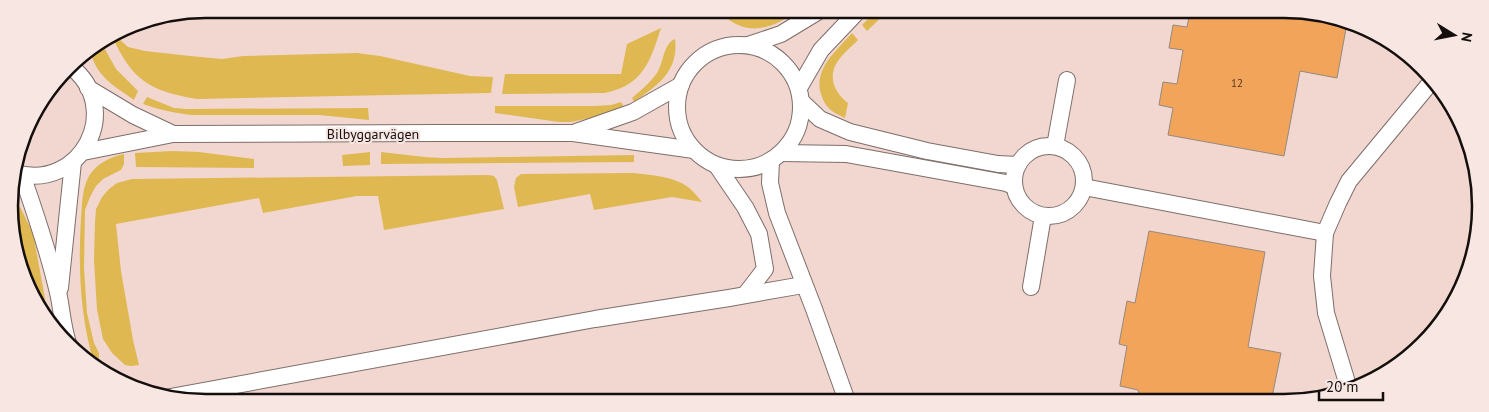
<svg xmlns="http://www.w3.org/2000/svg" width="1489" height="412" viewBox="0 0 1489 412" font-family="'PT Sans',sans-serif">
<rect width="100%" height="100%" fill="#f7e6e1"/>
<!-- built -->
<polygon fill="#f1d7d0" points="206,9 1321,12 1392,42 1447,96 1476,167 1477,244 1460,293 1422,346 1370,383 1308,402 168,400 97,370 49,326 16,257 9,193 29,119 76,58 131,24"/>
<!-- green -->
<g fill="#dfb852">
<path d="M788 11H798C772 28 749 38 723 15 733 12 743 16 754 18 766 19 777 16 788 11Z"/>
<polygon points="876,11 888,11 867,31 862,25"/>
<path d="M661 28C650 62 643 85 605 93L502 94 505 74H621L627 44Z"/>
<path d="M117 32V37L128 47 145 51 190 56 222 59 243 56 357 53 380 56 470 76 493 77 491 93 197 99C149 91 132 80 112 36Z"/>
<path d="M852 33 858 40C851 47 841 55 836 64 828 79 836 94 848 103L845 118C832 112 825 108 821 94 813 69 837 50 852 33Z"/>
<path d="M675 39C679 71 658 85 634 102L632 98C641 90 650 83 657 73 664 62 663 44 675 39Z"/>
<path d="M101 42 116 69 138 91 134 100C113 85 95 76 90 49Z"/>
<path d="M147 97 174 108 186 109 368 108 369 120 319 115H192C175 113 159 110 143 104Z"/>
<polygon points="621,102 624,107 600,116 571,122 559,122 495,113 495,106 595,106 611,105"/>
<polygon points="172,151 199,152 254,159 254,168 136,167 135,153"/>
<polygon points="370,152 370,165 343,166 342,155"/>
<polygon points="381,152 425,157 442,158 634,155 634,162 381,164"/>
<path d="M124 154V164L121 170 103 179 96 186 90 197 85 210 84 268 87 313 94 343 99 353V358L94 363C80 317 78 266 81 218 82 204 82 189 89 176 96 164 110 157 124 154Z"/>
<path d="M633 173C651 175 673 176 688 187 693 191 698 197 702 202L672 197 594 210 590 194 518 207 514 187 516 178 521 174Z"/>
<polygon points="488,175 494,176 497,180 504,209 384,230 378,196 357,196 263,213 259,198 116,224 121,271 133,340 139,365 131,366 125,365 112,353 103,339 97,310 94,260 95,222 96,209 102,197 109,189 117,183 132,179"/>
<polygon points="10,203 18,203 33,233 50,326 38,303 29,281 25,276 16,257"/>
</g>
<!-- building -->
<g fill="#f2a45b" stroke="#95897f">
<polygon points="1190,12 1321,12 1347,23 1337,78 1300,71 1284,156 1168,135 1173,108 1159,105 1163,82 1177,84 1183,50 1169,48 1173,25 1187,27"/>
<polygon points="1149,231 1265,252 1248,347 1281,353 1271,402 1142,401 1138,390 1120,386 1127,346 1119,344 1127,301 1135,303"/>
</g>
<g fill="none" stroke-linecap="round" stroke-linejoin="round">
<!-- minor casing -->
<g stroke="#7e6e6a" stroke-width="18">
<g id="minor">
<circle cx="739" cy="107" r="62"/>
<polyline points="748,45 781,34 819,11"/>
<polyline points="88,88 133,115 173,134"/>
<polyline points="799,88 821,50 858,11"/>
<polyline points="802,102 820,119 850,132 927,151 998,164 1018,165"/>
<polyline points="576,132 633,112 681,85"/>
<circle cx="1049" cy="181" r="35"/>
<polyline points="1055,146 1067,80"/>
<polyline points="83,152 173,134 439,133 573,133 694,150"/>
<polyline points="782,153 846,154 1006,183 1014,186"/>
<polyline points="771,161 770,183 777,213 814,309 847,401"/>
<polyline points="717,166 745,207 759,234 765,269 745,295"/>
<path d="M15 173C81 192 125 108 70 66"/>
<path d="M22 175C36 215 50 256 59 297 62 313 63 328 68 343"/>
<polyline points="1084,187 1325,233"/>
<polyline points="1031,287 1043,216"/>
<polyline points="60,288 73,162"/>
<polyline points="1349,389 1326,313 1322,276 1325,233 1338,203 1349,181 1432,81"/>
<polyline points="165,398 595,319 729,298 803,285"/>
</g>
</g>
<!-- minor -->
<use href="#minor" stroke="#fff" stroke-width="16"/>
</g>
<g text-anchor="middle" stroke-width="4" stroke-linejoin="round" paint-order="stroke">
<!-- number labels -->
<g font-size="11" fill="#4c3420">
<text x="1237" y="87">12</text>
</g>
<!-- street labels -->
<g font-size="14" fill="#140f0d" stroke="#f7e6e1">
<text x="373" y="139">Bilbyggarvägen</text>
</g>
</g>
<!-- crop -->
<path d="M0 0H1489V412H0ZM206 18H1284A188 188 0 0 1 1472 206V206A188 188 0 0 1 1284 394H206A188 188 0 0 1 18 206V206A188 188 0 0 1 206 18Z" fill="#f7e6e1" fill-rule="evenodd"/>
<path fill="none" stroke="#140f0d" stroke-width="2.5" d="M206 18H1284A188 188 0 0 1 1472 206V206A188 188 0 0 1 1284 394H206A188 188 0 0 1 18 206V206A188 188 0 0 1 206 18Z"/>
<!-- north arrow -->
<g transform="translate(1454 35) rotate(100)" stroke="#f7e6e1" stroke-width="4" paint-order="stroke">
<path d="M0-4L9 19L0 12L-9 19Z" fill="#140f0d"/>
<text y="-8" font-size="14" font-weight="bold" text-anchor="middle" fill="#140f0d">N</text>
</g>
<!-- scale -->
<path d="M1319 392v8h64v-8" fill="none" stroke="#140f0d" stroke-width="2.5"/>
<text x="1326" y="392" font-size="15" fill="#140f0d" stroke="#f7e6e1" stroke-width="4" paint-order="stroke">20 m</text>
</svg>
